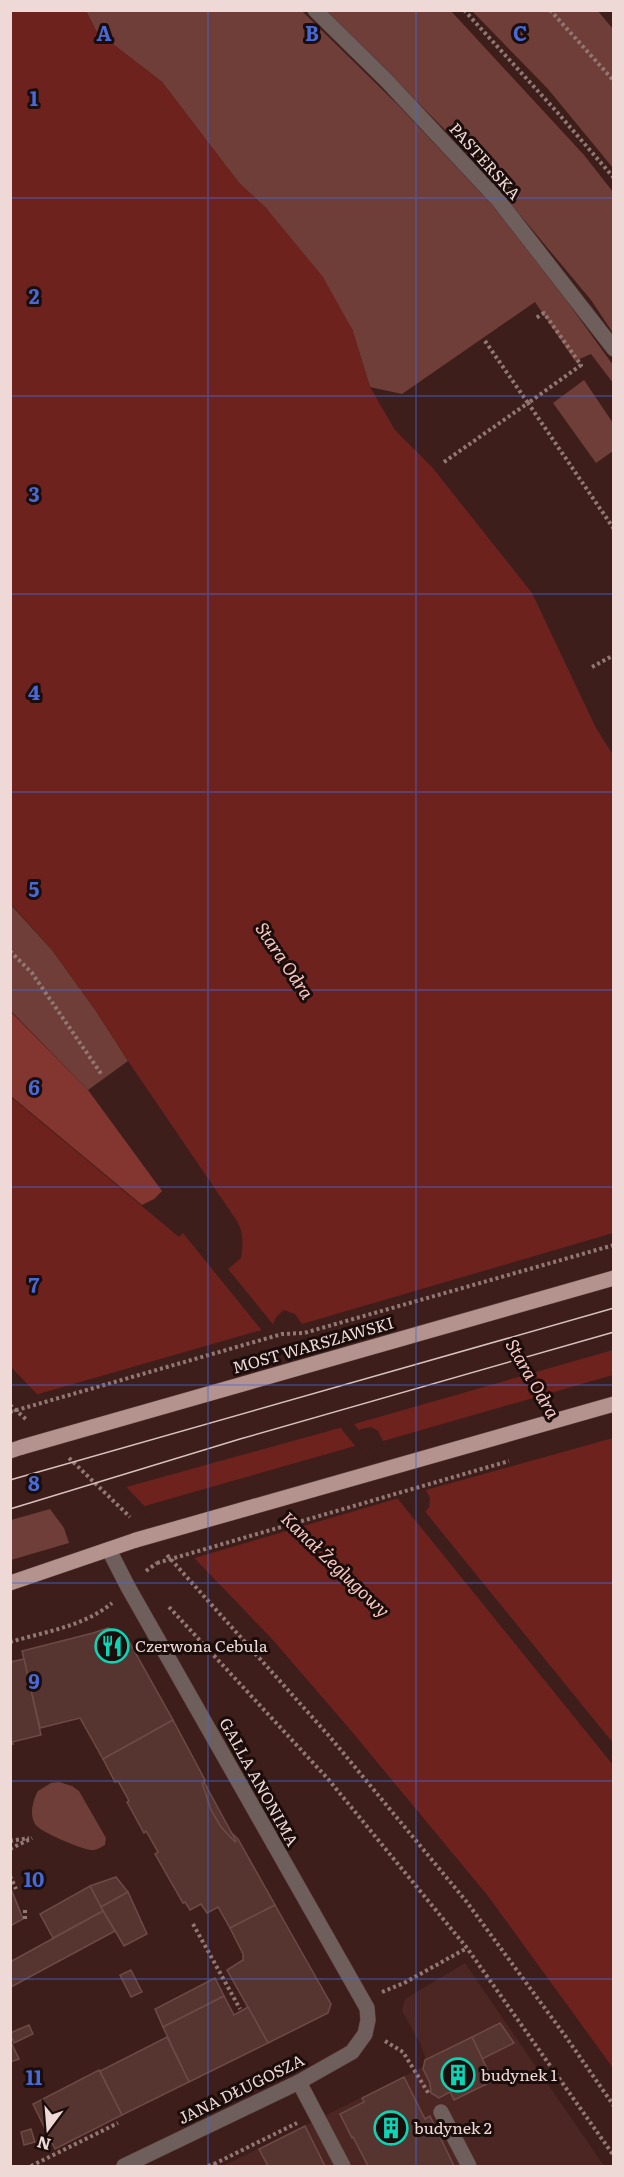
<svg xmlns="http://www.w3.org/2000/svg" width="624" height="2177" viewBox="0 0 624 2177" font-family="Literata,serif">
<rect width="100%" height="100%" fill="#3d1e1b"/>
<!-- built -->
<polygon fill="#4b2622" points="465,1963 604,2166 223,2166 423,2067 425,2057 420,2043 402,2011 405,1999"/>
<!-- green -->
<g fill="#6f3e38">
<polygon points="597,10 613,29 613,168 548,89 472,11"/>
<polygon points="86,11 302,11 399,106 495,208 564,297 613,365 613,383 591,354 575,361 535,302 402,394 370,387 352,329 267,209 239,183 162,82 96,31"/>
<polygon points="327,11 451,11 584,155 613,192 613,333 591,300 470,155"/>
<polygon points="584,380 613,423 613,451 596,463 553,403"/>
<polygon points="10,904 52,950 96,1011 128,1061 88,1090 11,1011"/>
<polygon points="50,1509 64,1528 69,1543 11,1560 11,1520"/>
<path d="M59 1782 72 1786 79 1791 106 1838 105 1845C101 1847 96 1851 91 1850 82 1849 39 1832 35 1824 29 1814 33 1800 38 1791L51 1783Z"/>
</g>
<!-- forest -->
<polygon fill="#833630" points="10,1011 88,1090 162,1191 154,1199 142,1205 11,1096"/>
<!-- water -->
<g fill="#6d221e">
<path d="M11 11H86L96 31 162 82 239 183 267 209 323 277 352 329 370 387 395 430 432 467 532 593 596 728 613 755V1743L228 1269 241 1258C243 1244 244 1234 237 1221L128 1061 96 1011 52 950 11 904Z"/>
<polygon points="10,1096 179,1237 183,1233 613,1765 613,2068 488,1896 348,1727 272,1639 11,1367"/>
</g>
<!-- pier -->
<g fill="#3d1e1b">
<polygon points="613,1233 613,1350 351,1425 272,1327 276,1317 284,1310 295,1314 302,1324"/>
<polygon points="265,1329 343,1427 123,1488 35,1395"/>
<polygon points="613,1375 613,1438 426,1490 430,1498 429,1507 425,1512 421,1513 357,1432 361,1429 371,1427 378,1431 383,1441"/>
<polygon points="354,1439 412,1512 407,1510 399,1498 191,1559 141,1507 355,1446"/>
</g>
<!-- building -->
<g fill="#563531" stroke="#6e4a46" stroke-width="1.5">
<polygon points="108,1628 126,1636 173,1720 103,1759 80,1718 40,1728 22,1651 93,1633"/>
<polygon points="24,1659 41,1735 12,1742 13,1744 10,1745 10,1662"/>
<polygon points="173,1720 205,1780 204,1781 213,1808 223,1825 238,1839 275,1905 230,1928 218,1907 207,1913 201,1904 190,1910 185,1902 183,1903 155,1854 158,1852 146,1831 144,1833 127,1802 129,1801 118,1781 115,1782 103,1759"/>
<polygon points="204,1782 236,1841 235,1842 221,1827 211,1810 202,1783"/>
<polygon points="116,1877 128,1892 101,1907 90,1886"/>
<polygon points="10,1886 23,1919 10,1926"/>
<polygon points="90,1886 103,1911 53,1938 40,1914"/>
<polygon points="128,1892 147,1934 124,1946 101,1907"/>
<polygon points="275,1905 331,2004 328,2013 268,2043 227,1970 243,1960 243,1954 230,1928"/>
<polygon points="103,1911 115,1931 11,1987 10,1962"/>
<polygon points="131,1970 142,1992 131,1997 120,1975"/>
<polygon points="215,1978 224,1996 163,2027 155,2009"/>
<polygon points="224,1996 234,2015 248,2007 268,2043 189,2082 163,2027"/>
<polygon points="500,2023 514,2043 482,2059 472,2037"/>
<polygon points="29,2025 33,2034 14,2043 10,2033"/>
<polygon points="167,2037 189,2082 122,2115 100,2071"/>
<polygon points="472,2037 493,2081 454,2100 450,2092 439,2098 431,2093 430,2083 423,2069 425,2060"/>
<polygon points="10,2040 19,2059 10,2062"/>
<polygon points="99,2070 122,2115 55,2149 33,2104"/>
<polygon points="404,2077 425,2119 430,2116 454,2166 368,2166 353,2137 352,2138 340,2114 364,2102 362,2098"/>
<polygon points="305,2126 325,2166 268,2166 259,2149"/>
<polygon points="31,2129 35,2142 24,2145 21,2132"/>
</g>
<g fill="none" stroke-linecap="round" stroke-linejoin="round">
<!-- minor casing -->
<g stroke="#593c39" stroke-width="16">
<g id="minor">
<polyline points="315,10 386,80 499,201 614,349"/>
<polyline points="109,1550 128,1587 367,2008 368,2020 365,2034 352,2052 299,2082 124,2166"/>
<polyline points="299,2082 343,2166"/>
<polyline points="441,2112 469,2166"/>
</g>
</g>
<!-- major casing -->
<g stroke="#593c39" stroke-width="16">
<g id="major">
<polyline points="10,1451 22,1447"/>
<polyline points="10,1583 136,1540"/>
</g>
</g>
<!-- path -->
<g stroke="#927875" stroke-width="4" stroke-dasharray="3 3" stroke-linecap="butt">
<polyline points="464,10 557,112 614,178"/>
<polyline points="550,10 614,81"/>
<polyline points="485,341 528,403 581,365 544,313 536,318"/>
<polyline points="444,462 528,403 614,529"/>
<polyline points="592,667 614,655"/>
<polyline points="10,951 32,973 102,1075"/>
<polyline points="10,1405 28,1421"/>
<polyline points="69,1458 130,1517"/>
<polyline points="167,1555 330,1737 466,1901 566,2037 614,2106"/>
<polyline points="146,1571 157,1563"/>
<polyline points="169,1607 328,1779 467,1948 614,2156"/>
<path d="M10 1642C44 1632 85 1626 112 1603"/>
<polyline points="10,1841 29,1838"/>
<polyline points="10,1849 32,1838"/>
<polyline points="10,1876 16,1889"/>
<polyline points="25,1919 25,1908"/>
<polyline points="193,1924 240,2009"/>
<polyline points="382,1992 404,1983 467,1948"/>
<polyline points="385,2041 403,2052 429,2094"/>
<polyline points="214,2164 297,2123"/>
<polyline points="31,2166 118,2123"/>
<polyline points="208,2166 214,2164 215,2166"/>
</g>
<!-- minor -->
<use href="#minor" stroke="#6e5e5c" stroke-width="15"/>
<!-- major -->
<use href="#major" stroke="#b4928e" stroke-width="15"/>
<!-- tram -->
<g stroke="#d6c0bd" stroke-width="1.5">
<polyline points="10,1480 614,1308"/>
<polyline points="10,1509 240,1439 614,1332"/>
</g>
<!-- major-bridge casing -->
<g stroke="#593c39" stroke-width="16" stroke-linecap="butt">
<g id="major-bridge">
<polyline points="22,1447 614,1278"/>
<polyline points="136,1540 614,1404"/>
</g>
</g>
<!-- path-bridge -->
<g stroke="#927875" stroke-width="4" stroke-dasharray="3 3" stroke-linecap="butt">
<polyline points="10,1412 282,1334 304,1333 614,1245"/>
<polyline points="157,1563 509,1461"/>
</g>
<!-- major-bridge -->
<use href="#major-bridge" stroke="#b4928e" stroke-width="15"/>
</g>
<!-- grid -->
<path fill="none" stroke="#476ad8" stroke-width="1.5" stroke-opacity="0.55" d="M208 10V2166M416 10V2166M10 198H614M10 396H614M10 594H614M10 792H614M10 990H614M10 1187H614M10 1385H614M10 1583H614M10 1781H614M10 1979H614"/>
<!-- icons -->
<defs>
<g id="restaurant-ring" transform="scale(1.725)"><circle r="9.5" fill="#1a0d0b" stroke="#0ad5b5" stroke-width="1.5"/><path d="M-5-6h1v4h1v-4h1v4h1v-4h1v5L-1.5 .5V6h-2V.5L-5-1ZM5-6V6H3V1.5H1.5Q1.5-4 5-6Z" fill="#0ad5b5"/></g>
<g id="building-ring" transform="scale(1.725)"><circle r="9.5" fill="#1a0d0b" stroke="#0ad5b5" stroke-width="1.5"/><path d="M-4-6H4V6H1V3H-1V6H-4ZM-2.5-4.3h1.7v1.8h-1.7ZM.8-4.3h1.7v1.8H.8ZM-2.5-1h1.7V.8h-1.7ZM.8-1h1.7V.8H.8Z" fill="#0ad5b5"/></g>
</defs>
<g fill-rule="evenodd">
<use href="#restaurant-ring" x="112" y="1646"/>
<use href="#building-ring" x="458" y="2075"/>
<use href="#building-ring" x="391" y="2128"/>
</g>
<g text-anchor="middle" stroke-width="6" stroke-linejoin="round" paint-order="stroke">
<!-- street labels -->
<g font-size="16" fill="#eed9d6" stroke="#1a0d0b">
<text transform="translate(485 161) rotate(48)" y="6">PASTERSKA</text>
<text transform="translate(313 1345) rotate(-16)" y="6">MOST WARSZAWSKI</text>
<text transform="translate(259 1782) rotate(61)" y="6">GALLA ANONIMA</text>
<text transform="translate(241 2089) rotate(-26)" y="6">JANA DŁUGOSZA</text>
</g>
<!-- poi labels -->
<g font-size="16" fill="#eed9d6" stroke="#1a0d0b" text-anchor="start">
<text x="135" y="1652">Czerwona Cebula</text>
<text x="481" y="2081">budynek 1</text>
<text x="414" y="2134">budynek 2</text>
</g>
<!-- water labels -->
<g font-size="18" font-style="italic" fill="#f7c8c2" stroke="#1a0d0b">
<text transform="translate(284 961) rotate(56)" y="6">Stara Odra</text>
<text transform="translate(532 1379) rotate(60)" y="6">Stara Odra</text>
<text transform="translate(335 1565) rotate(44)" y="6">Kanał Żeglugowy</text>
</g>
</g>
<g font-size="20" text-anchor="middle" font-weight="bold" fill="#476ad8" stroke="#1a0d0b" stroke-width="6" stroke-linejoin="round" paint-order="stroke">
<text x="104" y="41">A</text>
<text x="312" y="41">B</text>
<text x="520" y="41">C</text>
<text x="34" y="106">1</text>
<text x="34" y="304">2</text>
<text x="34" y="502">3</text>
<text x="34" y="700">4</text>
<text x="34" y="897">5</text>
<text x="34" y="1095">6</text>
<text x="34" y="1293">7</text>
<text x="34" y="1491">8</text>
<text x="34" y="1689">9</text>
<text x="34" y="1887">10</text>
<text x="34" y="2085">11</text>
</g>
<!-- border -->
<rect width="624" height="2177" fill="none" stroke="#eed9d6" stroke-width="24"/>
<!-- north arrow -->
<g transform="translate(48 2129) rotate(196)" stroke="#1a0d0b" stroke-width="4.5" paint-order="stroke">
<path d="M0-4.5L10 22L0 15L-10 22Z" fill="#eed9d6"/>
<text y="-9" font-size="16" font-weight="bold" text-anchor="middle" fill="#eed9d6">N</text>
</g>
</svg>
